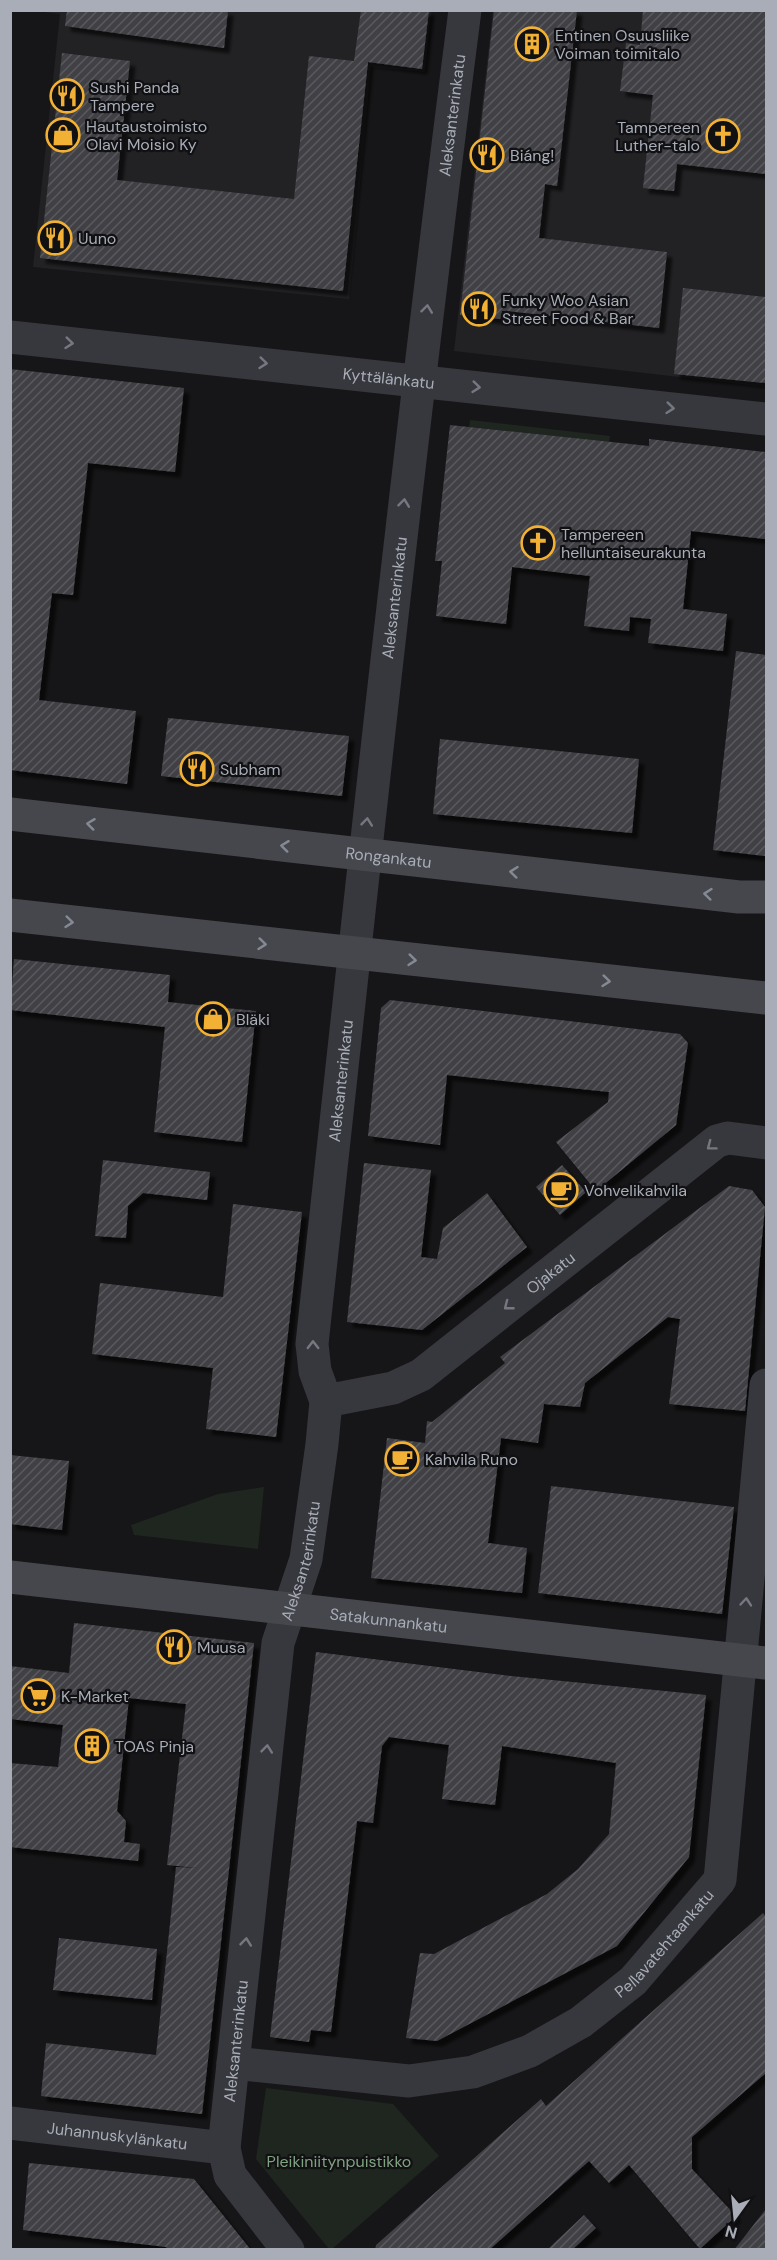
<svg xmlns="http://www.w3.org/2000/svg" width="777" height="2260" viewBox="0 0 777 2260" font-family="'DM Sans',sans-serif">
<defs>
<pattern id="building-hatch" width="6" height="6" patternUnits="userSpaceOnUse" patternTransform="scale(1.5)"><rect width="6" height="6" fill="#404145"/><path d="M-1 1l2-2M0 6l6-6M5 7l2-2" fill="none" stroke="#595a5e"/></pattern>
<filter id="shadow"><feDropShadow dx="5.5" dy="5.5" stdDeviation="1.5" flood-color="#0009"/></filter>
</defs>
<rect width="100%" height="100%" fill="#161618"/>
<!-- built -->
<g fill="#222225">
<polygon points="35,11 431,11 425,72 371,67 349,299 33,267 60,14"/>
<polygon points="493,11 766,11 766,387 454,351"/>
</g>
<!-- green -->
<g fill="#1e261f">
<polygon points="470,420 610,436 609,442 469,427"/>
<polygon points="264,1487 258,1549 134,1535 131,1525 218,1494"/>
<polygon points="266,2088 393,2104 439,2156 332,2249 329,2249 256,2159"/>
</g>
<!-- building -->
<g fill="url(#building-hatch)" filter="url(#shadow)">
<polygon points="67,10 228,10 224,48 65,26"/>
<polygon points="361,10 429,10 422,69 368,62 343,291 40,258 62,53 130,61 117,180 294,199 309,56 354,61"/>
<polygon points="494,10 577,10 557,186 545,184 539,238 667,252 659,328 507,311 502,311 500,319 460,315"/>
<polygon points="643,10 766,10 766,174 677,164 674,191 643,188 653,95 620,91 626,43 640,45"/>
<polygon points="683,288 766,297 766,383 674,374"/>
<polygon points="10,369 184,388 175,472 88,463 73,595 52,593 39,700 136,711 127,784 10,770"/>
<polygon points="450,425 649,446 649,439 766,452 765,539 691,531 683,609 727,614 723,651 648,643 651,619 630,617 629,631 584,626 590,576 512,567 506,624 436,616 442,561 435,561"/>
<polygon points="736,651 766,655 766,856 713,850"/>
<polygon points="168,718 349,736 342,796 161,776"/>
<polygon points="440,739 639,759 632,833 433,814"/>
<polygon points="14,959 170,975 168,1002 256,1011 242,1142 154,1132 165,1027 10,1010"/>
<polygon points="390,1000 680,1034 688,1043 676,1125 596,1191 556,1142 608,1102 609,1092 447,1075 440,1145 368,1136 381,1008"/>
<polygon points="103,1160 210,1172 207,1200 143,1193 128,1206 126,1238 95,1236"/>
<polygon points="364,1163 431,1170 421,1257 437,1259 443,1228 487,1193 527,1247 422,1330 347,1322"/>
<polygon points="562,1165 586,1192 560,1215 536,1187"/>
<polygon points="729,1186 752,1190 765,1207 745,1411 669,1404 680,1319 668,1317 585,1383 580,1407 544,1404 538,1443 501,1438 488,1543 527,1548 522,1593 371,1578 387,1438 425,1443 427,1421 432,1422 505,1363 500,1357"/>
<polygon points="233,1204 302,1212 276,1437 206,1429 213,1368 92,1354 100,1283 223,1297"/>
<polygon points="10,1455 69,1461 62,1530 10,1524"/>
<polygon points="551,1486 734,1507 722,1614 538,1593"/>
<polygon points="74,1623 254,1643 202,2114 41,2096 46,2043 156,2055 176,1867 198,1868 167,1865 186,1704 129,1698 117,1811 126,1821 124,1842 140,1844 138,1861 10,1847 10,1763 58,1767 63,1725 10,1719 10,1666 69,1673"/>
<polygon points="316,1652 511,1676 706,1695 689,1857 617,1946 437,2041 406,2038 420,1953 434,1954 547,1894 578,1869 609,1834 616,1763 502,1746 495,1805 442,1799 449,1745 389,1737 382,1746 373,1823 357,1821 331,2032 311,2030 309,2042 270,2037"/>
<polygon points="763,1913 766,1917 766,2073 692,2137 692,2169 736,2216 700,2249 629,2165 609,2183 589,2161 489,2250 375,2250 376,2245 541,2099 546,2106"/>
<polygon points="59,1938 157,1949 152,2000 53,1990"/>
<polygon points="29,2163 194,2179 251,2250 168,2250 166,2247 23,2230"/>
<polygon points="766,2209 766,2250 734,2250"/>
<polygon points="584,2215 596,2228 572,2250 547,2250"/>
</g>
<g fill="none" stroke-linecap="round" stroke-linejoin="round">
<!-- street -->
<g stroke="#37383d" stroke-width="33">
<path id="s1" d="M10 337 766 419"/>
<path id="s2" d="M326 1401 393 1388 421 1375 717 1141 728 1138 766 1143"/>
<path id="s3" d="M233 2063 409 2081 473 2072 530 2051 581 2022 633 1981 720 1880 766 1385"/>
<path id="s4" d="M10 2123 224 2148"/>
<path id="s5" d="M288 2250 230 2175 224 2148 278 1643 306 1559 322 1444 326 1401 315 1371 312 1344C360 899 408 454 465 10"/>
</g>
<!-- secondary -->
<g stroke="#45474d" stroke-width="33">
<path id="s6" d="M10 814 739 897H766"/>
<polyline points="10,915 766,998"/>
<path id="s7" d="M10 1577 766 1663"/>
</g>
</g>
<!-- one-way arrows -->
<defs><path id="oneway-chevron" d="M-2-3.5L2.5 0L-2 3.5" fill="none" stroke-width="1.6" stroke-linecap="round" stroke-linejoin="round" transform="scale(1.5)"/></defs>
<g stroke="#757881">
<use href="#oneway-chevron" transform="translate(427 309) rotate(-83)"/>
<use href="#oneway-chevron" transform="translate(69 343) rotate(6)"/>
<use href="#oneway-chevron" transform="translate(263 363) rotate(6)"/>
<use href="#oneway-chevron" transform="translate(476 387) rotate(6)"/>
<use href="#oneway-chevron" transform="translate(670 408) rotate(6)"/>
<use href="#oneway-chevron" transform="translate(404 503) rotate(-83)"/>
<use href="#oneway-chevron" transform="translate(367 822) rotate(-84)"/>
<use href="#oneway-chevron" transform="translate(711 1146) rotate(143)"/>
<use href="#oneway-chevron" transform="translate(508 1306) rotate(142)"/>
<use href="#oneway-chevron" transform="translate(313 1345) rotate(-90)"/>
<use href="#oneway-chevron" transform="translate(746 1602) rotate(-85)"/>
<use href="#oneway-chevron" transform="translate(267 1749) rotate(-84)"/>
<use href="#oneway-chevron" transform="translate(246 1942) rotate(-84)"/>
</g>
<g stroke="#858993">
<use href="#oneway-chevron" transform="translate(91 824) rotate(-173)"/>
<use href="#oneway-chevron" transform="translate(285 846) rotate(-173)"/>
<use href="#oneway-chevron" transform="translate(514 872) rotate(-174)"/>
<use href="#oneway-chevron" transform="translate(708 894) rotate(-174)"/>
<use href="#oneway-chevron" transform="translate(69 922) rotate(6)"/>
<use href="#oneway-chevron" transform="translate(262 944) rotate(6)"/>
<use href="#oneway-chevron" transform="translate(412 960) rotate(6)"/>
<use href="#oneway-chevron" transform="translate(606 981) rotate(6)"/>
</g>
<!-- icons -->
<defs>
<g id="building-ring" transform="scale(1.725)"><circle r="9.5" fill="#111113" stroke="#f2b134" stroke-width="1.5"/><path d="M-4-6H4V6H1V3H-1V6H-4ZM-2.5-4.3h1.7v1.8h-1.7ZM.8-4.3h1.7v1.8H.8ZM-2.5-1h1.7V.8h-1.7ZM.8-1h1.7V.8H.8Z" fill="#f2b134"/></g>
<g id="restaurant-ring" transform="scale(1.725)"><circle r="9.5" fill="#111113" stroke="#f2b134" stroke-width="1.5"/><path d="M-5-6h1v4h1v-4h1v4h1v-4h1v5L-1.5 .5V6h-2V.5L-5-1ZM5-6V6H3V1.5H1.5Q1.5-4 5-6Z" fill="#f2b134"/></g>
<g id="shop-ring" transform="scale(1.725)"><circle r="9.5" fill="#111113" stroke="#f2b134" stroke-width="1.5"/><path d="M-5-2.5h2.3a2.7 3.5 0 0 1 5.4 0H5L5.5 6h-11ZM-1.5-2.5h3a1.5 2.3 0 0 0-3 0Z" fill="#f2b134"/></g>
<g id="church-ring" transform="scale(1.725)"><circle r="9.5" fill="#111113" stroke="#f2b134" stroke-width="1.5"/><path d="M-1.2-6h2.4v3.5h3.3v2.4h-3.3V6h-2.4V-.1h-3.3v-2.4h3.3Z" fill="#f2b134"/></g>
<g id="cafe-ring" transform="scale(1.725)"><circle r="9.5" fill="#111113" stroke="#f2b134" stroke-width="1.5"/><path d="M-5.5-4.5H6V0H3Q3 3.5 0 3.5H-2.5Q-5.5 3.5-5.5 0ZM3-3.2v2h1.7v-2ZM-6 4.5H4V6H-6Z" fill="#f2b134"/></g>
<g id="supermarket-ring" transform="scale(1.725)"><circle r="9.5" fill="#111113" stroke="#f2b134" stroke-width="1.5"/><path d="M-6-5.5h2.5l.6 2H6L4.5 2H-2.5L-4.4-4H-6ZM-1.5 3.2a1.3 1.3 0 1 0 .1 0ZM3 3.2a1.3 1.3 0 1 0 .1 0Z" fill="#f2b134"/></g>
</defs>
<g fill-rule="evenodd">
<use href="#building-ring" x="532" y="44"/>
<use href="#restaurant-ring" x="67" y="96"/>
<use href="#shop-ring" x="63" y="135"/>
<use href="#church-ring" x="723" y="136"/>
<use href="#restaurant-ring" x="487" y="155"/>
<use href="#restaurant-ring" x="55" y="238"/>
<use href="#restaurant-ring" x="479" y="309"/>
<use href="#church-ring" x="538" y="543"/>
<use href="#restaurant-ring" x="197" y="769"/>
<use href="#shop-ring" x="213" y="1019"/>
<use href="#cafe-ring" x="561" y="1190"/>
<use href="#cafe-ring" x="402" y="1459"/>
<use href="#restaurant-ring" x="174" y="1647"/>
<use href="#supermarket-ring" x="38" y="1696"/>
<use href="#building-ring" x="92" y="1746"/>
</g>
<g text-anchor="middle" stroke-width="4.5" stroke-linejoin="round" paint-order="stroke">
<!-- poi labels -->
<g font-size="16" fill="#a8adb8" stroke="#111113" text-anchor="start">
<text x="555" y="41">Entinen Osuusliike<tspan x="555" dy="18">Voiman toimitalo</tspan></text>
<text x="90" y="93">Sushi Panda<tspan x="90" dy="18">Tampere</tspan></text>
<text x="86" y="132">Hautaustoimisto<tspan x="86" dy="18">Olavi Moisio Ky</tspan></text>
<text x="700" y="133" text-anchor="end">Tampereen<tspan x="700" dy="18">Luther-talo</tspan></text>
<text x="510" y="161">Biáng!</text>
<text x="78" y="244">Uuno</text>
<text x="502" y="306">Funky Woo Asian<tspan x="502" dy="18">Street Food &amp; Bar</tspan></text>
<text x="561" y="540">Tampereen<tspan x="561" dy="18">helluntaiseurakunta</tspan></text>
<text x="220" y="775">Subham</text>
<text x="236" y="1025">Bläki</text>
<text x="584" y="1196">Vohvelikahvila</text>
<text x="425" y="1465">Kahvila Runo</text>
<text x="197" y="1653">Muusa</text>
<text x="61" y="1702">K-Market</text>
<text x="115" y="1752">TOAS Pinja</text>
</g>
<!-- street labels -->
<g font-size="16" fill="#a8adb8" stroke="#111113">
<text dy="6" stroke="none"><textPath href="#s5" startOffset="2174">Aleksanterinkatu</textPath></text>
<text dy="6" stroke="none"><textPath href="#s1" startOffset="381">Kyttälänkatu</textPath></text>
<text dy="6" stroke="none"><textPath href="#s5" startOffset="1688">Aleksanterinkatu</textPath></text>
<text dy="6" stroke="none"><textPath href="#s6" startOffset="381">Rongankatu</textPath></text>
<text dy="6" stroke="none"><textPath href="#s5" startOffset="1202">Aleksanterinkatu</textPath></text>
<text dy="6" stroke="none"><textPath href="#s2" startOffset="264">Ojakatu</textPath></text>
<text dy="6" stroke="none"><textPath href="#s5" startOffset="716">Aleksanterinkatu</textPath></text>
<text dy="6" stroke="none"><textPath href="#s7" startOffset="381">Satakunnankatu</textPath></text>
<text dy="6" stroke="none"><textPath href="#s3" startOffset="476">Pellavatehtaankatu</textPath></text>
<text dy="6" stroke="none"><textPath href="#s5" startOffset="230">Aleksanterinkatu</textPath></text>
<text dy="6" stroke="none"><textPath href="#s4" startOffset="108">Juhannuskylänkatu</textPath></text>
</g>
<!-- park labels -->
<g font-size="16" fill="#7fa381" stroke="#111113">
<text x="339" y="2167">Pleikiniitynpuistikko</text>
</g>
</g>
<!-- border -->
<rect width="777" height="2260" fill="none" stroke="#a8adb8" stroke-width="24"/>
<!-- north arrow -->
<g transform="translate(735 2218) rotate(195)" stroke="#111113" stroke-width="4.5" paint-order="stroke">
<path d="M0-4.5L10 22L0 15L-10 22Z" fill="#a8adb8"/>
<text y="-9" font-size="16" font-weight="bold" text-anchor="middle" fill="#a8adb8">N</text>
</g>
</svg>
